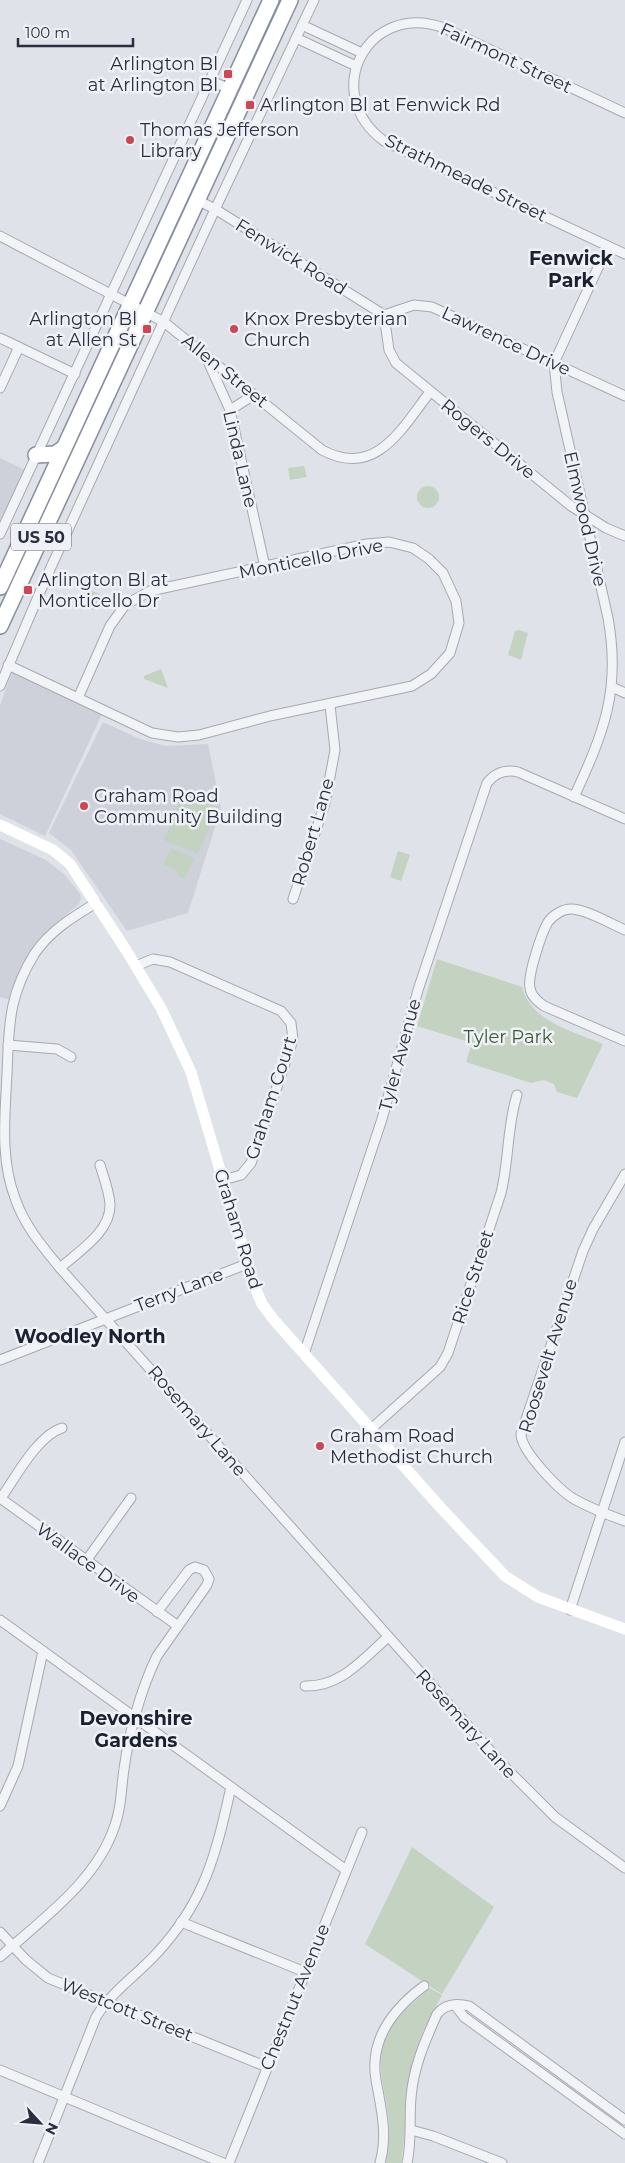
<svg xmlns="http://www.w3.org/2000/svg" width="625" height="2163" viewBox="0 0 625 2163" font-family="Montserrat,sans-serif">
<rect width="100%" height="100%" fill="#dfe2e8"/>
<!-- built -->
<g fill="#ced1da">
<polygon points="0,458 25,470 0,527"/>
<polygon points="14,667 104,710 45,836 0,814 0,705"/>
<polygon points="103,722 140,739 166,746 208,744 221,808 188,913 127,931 71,850 49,833"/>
<polygon points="0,839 46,860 65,875 80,894 81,899 79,904 47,931 23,965 10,1000 0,997"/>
</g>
<!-- green -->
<g fill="#c4d2c1">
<polygon points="304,466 307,477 290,480 288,468"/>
<circle cx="428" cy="497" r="11"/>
<polygon points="92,591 101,595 94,610 85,607"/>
<polygon points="519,630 528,633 521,660 508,655 515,631"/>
<polygon points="161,669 168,688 144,679 144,676"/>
<polygon points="184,792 218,807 198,854 164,840"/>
<polygon points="171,848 194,858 185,879 177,875 178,871 163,865"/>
<polygon points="398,851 410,855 401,881 390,877"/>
<path d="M437 959 522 987C531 1022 573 1031 603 1044L577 1098 557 1092 554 1084 544 1080 531 1083 466 1062 472 1043 417 1026Z"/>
<polygon points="412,1847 494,1907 442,1994 365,1944"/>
<path d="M430 1988 442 1995 424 2029 414 2056 401 2163H386C388 2150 390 2138 389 2124 387 2089 370 2060 392 2026 402 2011 417 2000 430 1988Z"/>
</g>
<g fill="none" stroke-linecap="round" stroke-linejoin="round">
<!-- street casing -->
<g stroke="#a5a9b2" stroke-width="11">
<g id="street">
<polyline points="302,25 362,53"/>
<polyline points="296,38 356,66"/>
<polyline points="210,80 229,89"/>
<path d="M625 113 444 28C368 0 319 93 384 141L625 254"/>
<polyline points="197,200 215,209 384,315"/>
<path d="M0 236 164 322 322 450C376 479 402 428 430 392"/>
<polyline points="384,315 389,350 396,363 571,506 606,528 625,536"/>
<polyline points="384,315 414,305 432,307 625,396"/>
<polyline points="0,338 75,374"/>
<polyline points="206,357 230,410 265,567"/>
<polyline points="0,388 19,347"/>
<polyline points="230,410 254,395"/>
<polyline points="0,534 247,0"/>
<polyline points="8,665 152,733 178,737 199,735 270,716 412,686 431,674 450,653 459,623 456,601 443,573 429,559 413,548 389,542 367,544 150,591 125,605 110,626 78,698"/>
<polyline points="0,686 46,578 211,218 314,0"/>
<polyline points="612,687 625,693"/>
<path d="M574 797C604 732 621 690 608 618L557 392 554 363 608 246"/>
<polyline points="293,899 325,803 335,750 330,705"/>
<path d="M96 903C73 917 51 930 35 953 25 969 17 987 13 1005 8 1027 8 1051 7 1074 5 1116 0 1158 15 1198 24 1225 42 1246 60 1268L503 1765 555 1817 625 1868"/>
<path d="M625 930C611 924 586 909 571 909 563 909 553 915 548 922 542 932 527 976 530 988 531 996 537 1001 544 1006L625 1041"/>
<polyline points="136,966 153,959 170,962 281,1011 291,1023 293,1040 251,1163 241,1175 223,1180"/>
<polyline points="8,1045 57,1049 71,1057"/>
<path d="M625 1174 593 1229 583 1251 521 1434C521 1451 559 1490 574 1499 590 1508 608 1515 625 1521"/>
<path d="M60 1268C79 1251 111 1232 110 1204 109 1191 104 1178 100 1165"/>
<path d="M304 1354 382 1119 418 990 487 783C495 773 505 769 518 772L625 819"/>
<polyline points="0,1360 247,1264"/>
<path d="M371 1429 440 1367 448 1353 501 1193C509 1161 507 1126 517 1095"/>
<polyline points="0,1498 178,1626"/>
<path d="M1 1498C16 1477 37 1436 62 1428"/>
<polyline points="86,1561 131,1498"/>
<polyline points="570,1610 625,1442"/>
<polyline points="0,1620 346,1870"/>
<path d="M305 1686C341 1687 363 1659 388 1637"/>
<polyline points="0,1806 18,1766 43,1651"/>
<polyline points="181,1922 305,1972"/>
<polyline points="0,1932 26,1960 48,1978 267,2067"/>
<path d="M0 1957C42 1919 97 1881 115 1825 122 1806 121 1788 124 1769 129 1732 141 1689 157 1656L207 1585 209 1579 204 1570 195 1567 189 1570 157 1612"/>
<polyline points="455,2005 464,2017 625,2134"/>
<polyline points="0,2070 223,2163"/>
<polyline points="411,2130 433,2136 502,2163"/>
<path d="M38 2163 96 2017C112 1991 137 1975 157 1953 205 1901 216 1854 231 1787"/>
<polyline points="229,2163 362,1832"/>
<path d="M380 2163C388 2134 381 2108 376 2080 369 2039 393 2009 424 1986"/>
<path d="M407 2163C412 2141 409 2120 411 2098 413 2068 425 2041 437 2014 445 2004 457 2003 469 2006L625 2120"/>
</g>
</g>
<!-- highway casing -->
<g stroke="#878f9e" stroke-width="18">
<g id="highway">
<polyline points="36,455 55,454 64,448"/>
<polyline points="0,587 271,0"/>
<polyline points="0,626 290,0"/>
</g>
</g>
<!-- street -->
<use href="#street" stroke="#f2f3f7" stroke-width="9"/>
<!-- secondary -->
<polyline stroke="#fff" stroke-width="11" points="0,825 53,850 70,864 126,950 161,1008 191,1072 254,1285 262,1304 274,1320 441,1508 505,1576 538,1597 625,1629"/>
<!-- highway -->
<use href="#highway" stroke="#fff" stroke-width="15"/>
</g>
<!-- markers -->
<g fill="#ca4753" stroke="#eff1f6" stroke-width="2">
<rect x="223" y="69" width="10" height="10" rx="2.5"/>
<rect x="245" y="100" width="10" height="10" rx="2.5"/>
<circle cx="130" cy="140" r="5"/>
<rect x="142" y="324" width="10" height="10" rx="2.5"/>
<circle cx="234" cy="329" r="5"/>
<rect x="23" y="585" width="10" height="10" rx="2.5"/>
<circle cx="84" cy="806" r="5"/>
<circle cx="320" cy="1446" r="5"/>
</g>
<g text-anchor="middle" stroke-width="5" stroke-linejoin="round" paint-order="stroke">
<!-- shield labels -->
<rect fill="#eff1f6" stroke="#646976" stroke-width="1" x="11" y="523.5" width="60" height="27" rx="4"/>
<g font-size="16" font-weight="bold" fill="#292f3f">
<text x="41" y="543">US 50</text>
</g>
<!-- street labels -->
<g font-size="18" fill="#292f3f" stroke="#eff1f6">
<text transform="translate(506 58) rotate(25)" y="6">Fairmont Street</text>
<text transform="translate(466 178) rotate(26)" y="6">Strathmeade Street</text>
<text transform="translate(291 257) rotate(32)" y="6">Fenwick Road</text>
<text transform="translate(506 341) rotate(25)" y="6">Lawrence Drive</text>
<text transform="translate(225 371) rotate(39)" y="6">Allen Street</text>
<text transform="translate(488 439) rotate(39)" y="6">Rogers Drive</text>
<text transform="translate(240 459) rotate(77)" y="6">Linda Lane</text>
<text transform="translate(585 519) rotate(77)" y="6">Elmwood Drive</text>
<text transform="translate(311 559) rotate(-11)" y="6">Monticello Drive</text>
<text transform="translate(313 832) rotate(-74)" y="6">Robert Lane</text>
<text transform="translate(400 1055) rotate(-75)" y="6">Tyler Avenue</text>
<text transform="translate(271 1098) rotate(-72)" y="6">Graham Court</text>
<text transform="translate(238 1229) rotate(73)" y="6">Graham Road</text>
<text transform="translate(473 1277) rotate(-72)" y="6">Rice Street</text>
<text transform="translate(179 1290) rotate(-21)" y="6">Terry Lane</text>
<text transform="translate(548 1356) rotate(-73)" y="6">Roosevelt Avenue</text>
<text transform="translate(197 1421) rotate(49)" y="6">Rosemary Lane</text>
<text transform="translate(88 1563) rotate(36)" y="6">Wallace Drive</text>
<text transform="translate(466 1724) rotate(48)" y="6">Rosemary Lane</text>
<text transform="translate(295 1997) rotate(-68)" y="6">Chestnut Avenue</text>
<text transform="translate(127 2010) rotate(22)" y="6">Westcott Street</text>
</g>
<!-- poi labels -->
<g font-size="18" fill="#292f3f" stroke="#eff1f6" text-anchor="start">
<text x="218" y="70" text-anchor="end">Arlington Bl<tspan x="218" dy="21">at Arlington Bl</tspan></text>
<text x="260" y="111">Arlington Bl at Fenwick Rd</text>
<text x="140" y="136">Thomas Jefferson<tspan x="140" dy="21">Library</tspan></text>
<text x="137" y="325" text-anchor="end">Arlington Bl<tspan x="137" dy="21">at Allen St</tspan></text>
<text x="244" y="325">Knox Presbyterian<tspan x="244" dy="21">Church</tspan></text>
<text x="38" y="586">Arlington Bl at<tspan x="38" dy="21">Monticello Dr</tspan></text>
<text x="94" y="802">Graham Road<tspan x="94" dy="21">Community Building</tspan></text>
<text x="330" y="1442">Graham Road<tspan x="330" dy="21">Methodist Church</tspan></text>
</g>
<!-- park labels -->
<g font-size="18" fill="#3b5a36" stroke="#eff1f6">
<text x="508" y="1043">Tyler Park</text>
</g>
<!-- neighbourhood labels -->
<g font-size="19" font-weight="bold" fill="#1b2130" stroke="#eff1f6">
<text x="571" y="265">Fenwick<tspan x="571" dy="22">Park</tspan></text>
<text x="90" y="1343">Woodley North</text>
<text x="136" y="1725">Devonshire<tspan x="136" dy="22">Gardens</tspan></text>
</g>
</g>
<!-- north arrow -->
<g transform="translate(40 2123) rotate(116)" stroke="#eff1f6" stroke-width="4" paint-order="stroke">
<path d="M0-4L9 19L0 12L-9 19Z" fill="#292f3f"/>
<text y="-8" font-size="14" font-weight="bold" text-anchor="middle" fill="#292f3f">N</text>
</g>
<!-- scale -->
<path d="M18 38v8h115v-8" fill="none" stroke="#292f3f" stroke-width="2.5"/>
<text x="25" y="38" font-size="15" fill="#292f3f" stroke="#eff1f6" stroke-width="4" paint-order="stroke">100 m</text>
</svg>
